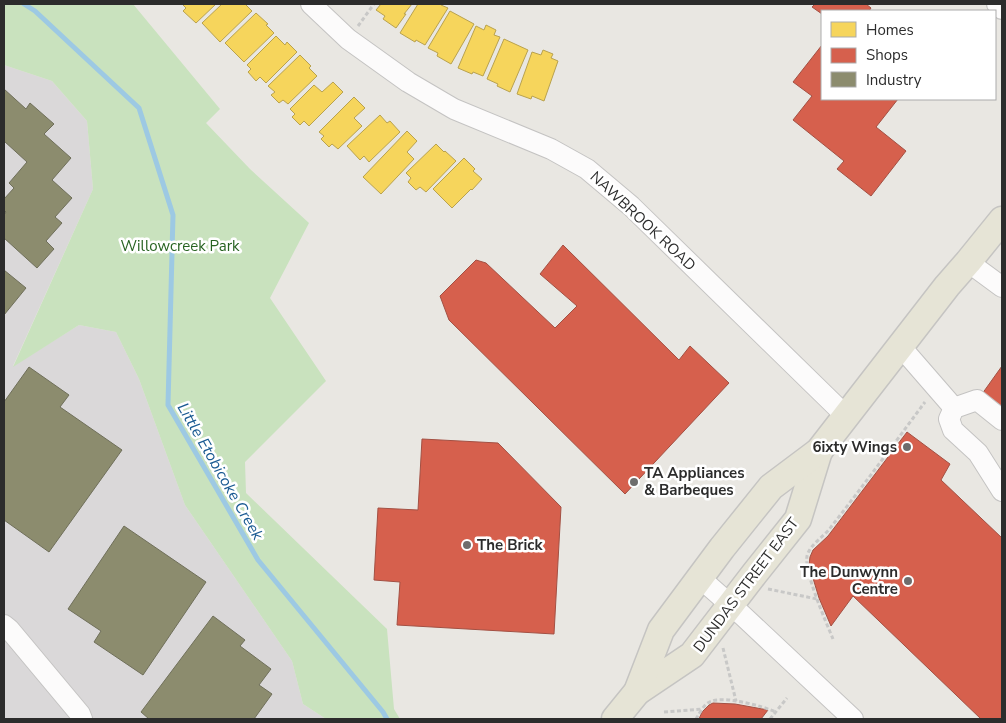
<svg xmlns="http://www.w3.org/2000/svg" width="1006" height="723" viewBox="0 0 1006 723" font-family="'Nunito Sans',sans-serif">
<rect width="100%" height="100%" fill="#e9e7e2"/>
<!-- industrial -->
<polygon fill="#dad8d9" points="4,65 52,81 87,121 93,189 13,366 79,325 116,332 139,379 185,505 292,661 303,704 326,719 4,719"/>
<!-- green -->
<polygon fill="#c9e2be" points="4,4 133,4 220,109 206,123 250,169 309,223 270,298 326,381 245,462 246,493 387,629 394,709 400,719 326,719 303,704 292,661 185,505 139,379 116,332 79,325 13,367 93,189 87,121 52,81 4,65"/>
<!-- homes -->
<g fill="#f6d55c" stroke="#b9a24e">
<polygon points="182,4 216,4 196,23 183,11 186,8"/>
<polygon points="222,4 245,4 252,11 220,42 202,23"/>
<polygon points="381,4 412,4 404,14 406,14 396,28 383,19 385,16 376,10"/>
<polygon points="418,4 442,4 441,5 448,8 425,45 416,40 415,42 400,33"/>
<polygon points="450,11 474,24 451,64 437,56 438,53 428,48"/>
<polygon points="256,13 268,24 266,25 274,33 244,62 225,43"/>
<polygon points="486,25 496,30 494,35 500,37 483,76 473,72 472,74 458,68 476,26 484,30"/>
<polygon points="276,36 285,45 287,42 297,52 266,83 260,77 256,81 248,72 251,69 247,65"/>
<polygon points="504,39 528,50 510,92 497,86 498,84 487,79"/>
<polygon points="543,50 553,54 551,58 558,61 544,101 532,96 531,99 517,94 532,52 541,55"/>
<polygon points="300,55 311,66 309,68 317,76 288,104 283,100 279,103 271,95 275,92 268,86"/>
<polygon points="333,82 343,92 309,126 304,121 300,125 292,117 295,114 290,109 314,85 322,92"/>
<polygon points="354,97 365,108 354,118 362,126 338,149 332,144 329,147 321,139 324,136 319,132"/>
<polygon points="380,115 387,123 390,121 400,132 369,162 364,156 360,160 347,146"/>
<polygon points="407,131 417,141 407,152 414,159 381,194 363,177"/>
<polygon points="436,144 444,152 445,151 456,161 426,192 420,187 416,190 408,182 411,178 406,173"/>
<polygon points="464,158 475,169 473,171 482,179 472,190 471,189 452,208 433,189"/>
</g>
<!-- shops -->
<g fill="#d6604d" stroke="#a35043">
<polygon points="815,4 866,4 871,8 869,11 822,11 822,14 812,7"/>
<polygon points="822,45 822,99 898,99 876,127 906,151 871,196 837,169 844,161 793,120 812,96 793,82"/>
<polygon points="563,245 679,360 690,346 729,383 625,494 449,320 440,296 476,260 486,263 555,328 577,306 540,274"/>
<polygon points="1002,366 1002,409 982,394"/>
<polygon points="907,432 950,464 941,480 1002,538 1002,719 981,719 853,596 831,626 819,598 809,565 810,557 813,550 828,536"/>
<polygon points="422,439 498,443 561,507 554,634 397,625 400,582 374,580 378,508 418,510"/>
<polygon points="713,703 735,704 768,710 761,719 699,719 702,712 709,705"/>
</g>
<!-- industry -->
<g fill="#8c8c6e" stroke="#6f6f5a">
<polygon points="4,89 26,109 30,103 54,124 44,134 71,158 52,180 72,198 55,217 62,223 46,241 54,249 37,268 4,238 4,215 6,212 4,210 4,199 14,188 9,183 27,162 4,141"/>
<polygon points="4,270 26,288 4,315"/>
<polygon points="29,367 69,395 60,407 122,450 49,552 4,520 4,402"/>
<polygon points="124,526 206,582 143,675 94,642 101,631 68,609"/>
<polygon points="213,616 245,640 240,646 271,669 259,685 272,694 254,719 149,719 141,712"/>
</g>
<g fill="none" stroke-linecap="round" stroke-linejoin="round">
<!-- stream -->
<polyline stroke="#9dc9e3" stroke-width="5" points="24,4 35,11 139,108 173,215 168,405 258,560 383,712 387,719"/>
<!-- minor casing -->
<g stroke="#c4c3c2" stroke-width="22">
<g id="minor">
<polyline points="311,4 348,39 408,82 454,109 551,149 587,169 631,206 846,416"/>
<polyline points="997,4 1002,9"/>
<polyline points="968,262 1002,287"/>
<polyline points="901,347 954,408"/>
<polyline points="1002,420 977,400 954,408 949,419 953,430 978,453 1002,491"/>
<polyline points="700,578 742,615 853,719"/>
<polyline points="4,625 9,629 80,714 82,719"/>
</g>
</g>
<!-- major casing -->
<g stroke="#c5c4c2" stroke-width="29">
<g id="major">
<polyline points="637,692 692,655 755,573 798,519 819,451"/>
<polyline points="615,719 637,692 661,630 722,548 771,487 819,451 947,286 968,262 1002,220"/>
</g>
</g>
<!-- path -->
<g stroke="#c8c8c7" stroke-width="3" stroke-dasharray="4 2.5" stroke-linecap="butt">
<polyline points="358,26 374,4"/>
<polyline points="768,589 817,599"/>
<path d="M833 639C826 622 804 572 807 556 810 544 824 537 831 527 863 486 894 444 925 402"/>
<polyline points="723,648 736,701"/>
<polyline points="664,712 702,709"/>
<path d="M696 719C700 713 704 703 712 701 726 696 762 706 776 712"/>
<polyline points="770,719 787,698"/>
</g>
<!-- minor -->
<use href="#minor" stroke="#fcfbfb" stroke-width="20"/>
<!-- major -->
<use href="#major" stroke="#e6e4d6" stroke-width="26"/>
</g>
<!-- markers -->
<g fill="#6e6d6c" stroke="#fff" stroke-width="2">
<circle cx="907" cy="447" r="5"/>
<circle cx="634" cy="482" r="5"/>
<circle cx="467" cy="545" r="5"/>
<circle cx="908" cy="581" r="5"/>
</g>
<g text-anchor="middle" stroke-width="5" stroke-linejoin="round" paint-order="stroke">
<!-- street labels -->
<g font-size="15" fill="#2c2c2c" stroke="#fff">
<text transform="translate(643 221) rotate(43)" y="5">NAWBROOK ROAD</text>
<text transform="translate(746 585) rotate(-53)" y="5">DUNDAS STREET EAST</text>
</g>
<!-- park labels -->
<g font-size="15" fill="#276321" stroke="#fff">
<text x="180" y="251">Willowcreek Park</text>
</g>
<!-- poi labels -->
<g font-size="15" font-weight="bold" fill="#2c2c2c" stroke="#fff" text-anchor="end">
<text x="897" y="452">6ixty Wings</text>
<text x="644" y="478" text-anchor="start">TA Appliances<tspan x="644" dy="17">&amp; Barbeques</tspan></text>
<text x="477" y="550" text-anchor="start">The Brick</text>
<text x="898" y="577">The Dunwynn<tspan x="898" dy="17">Centre</tspan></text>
</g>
<!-- water labels -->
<g font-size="16" font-style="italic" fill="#1a5a92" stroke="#fff">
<text transform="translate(221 471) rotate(60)" y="6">Little Etobicoke Creek</text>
</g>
</g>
<!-- border -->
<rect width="1006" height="723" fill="none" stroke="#2c2c2c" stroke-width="10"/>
<!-- legend -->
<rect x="821" y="10" width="175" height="90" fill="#ffffff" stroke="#ababab"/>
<rect x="831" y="22" width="25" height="15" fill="#f6d55c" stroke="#ababab"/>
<text x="866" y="35" font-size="15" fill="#2c2c2c">Homes</text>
<rect x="831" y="48" width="25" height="15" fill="#d6604d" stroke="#ababab"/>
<text x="866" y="60" font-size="15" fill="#2c2c2c">Shops</text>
<rect x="831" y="72" width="25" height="15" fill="#8c8c6e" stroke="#ababab"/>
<text x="866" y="85" font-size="15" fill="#2c2c2c">Industry</text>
</svg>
